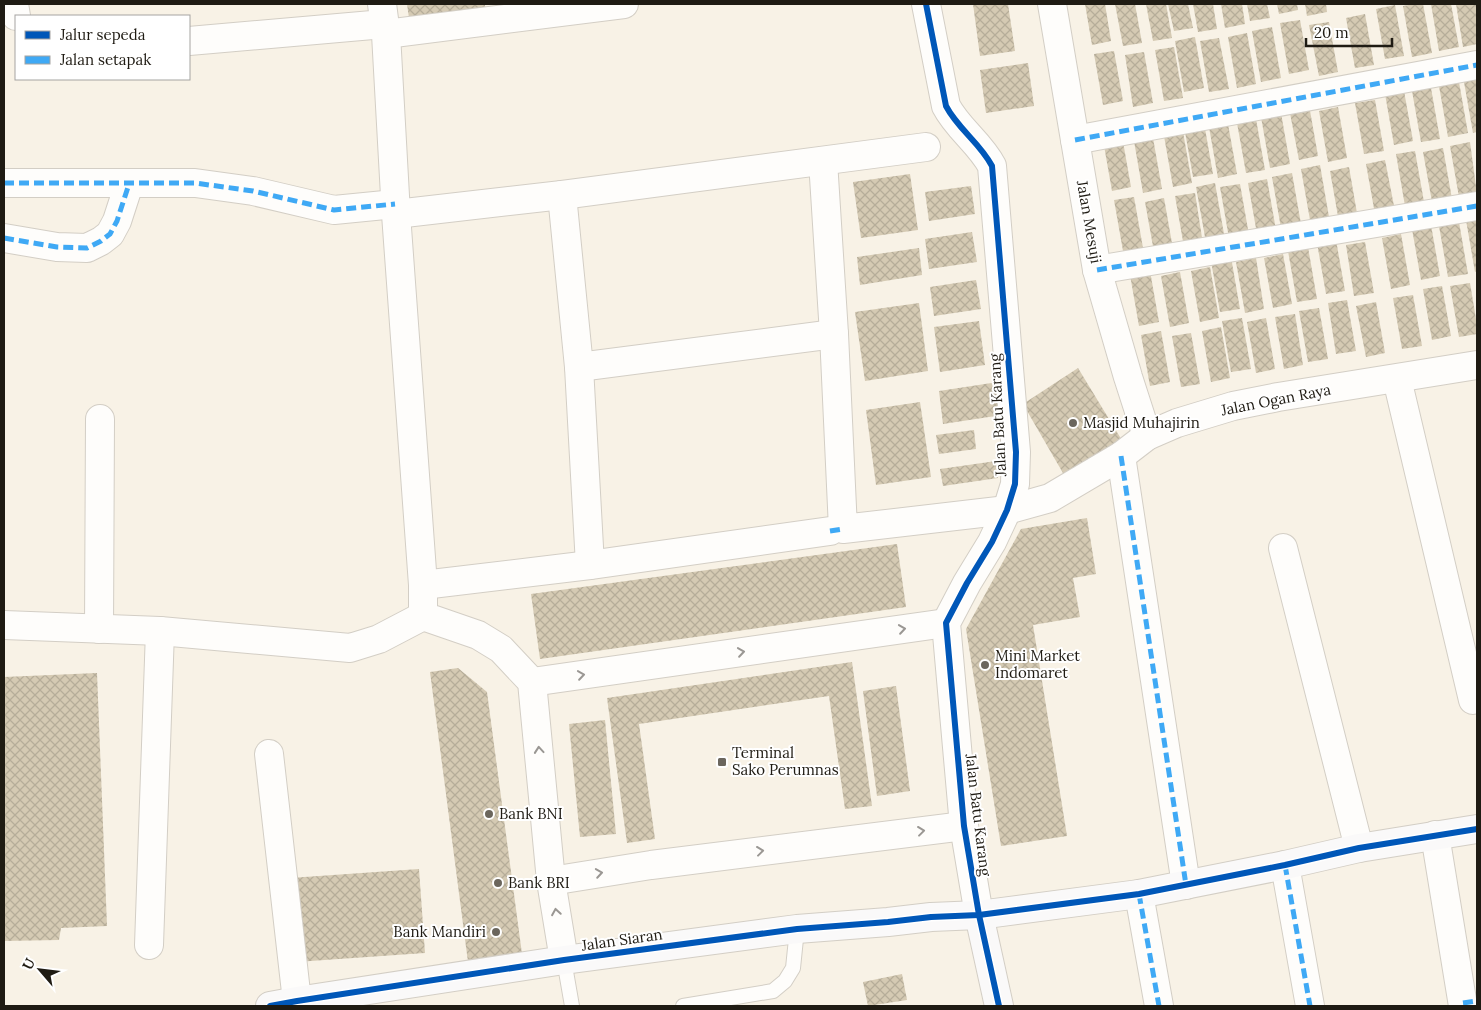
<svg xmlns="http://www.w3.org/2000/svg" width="1481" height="1010" viewBox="0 0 1481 1010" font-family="Lora,serif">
<defs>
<pattern id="building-cross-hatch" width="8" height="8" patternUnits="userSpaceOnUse" patternTransform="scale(1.25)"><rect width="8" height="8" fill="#d5cab3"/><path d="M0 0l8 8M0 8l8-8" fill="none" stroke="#b6ad99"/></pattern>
</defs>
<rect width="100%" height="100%" fill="#f8f2e6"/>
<!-- building -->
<g fill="url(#building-cross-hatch)">
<polygon points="407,4 485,4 485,7 409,18"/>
<polygon points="973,4 1008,4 1015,51 980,56"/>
<polygon points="1085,4 1105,4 1111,41 1092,45"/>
<polygon points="1115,4 1135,4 1142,43 1123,46"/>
<polygon points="1146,4 1166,4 1172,38 1153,41"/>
<polygon points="1168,4 1188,4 1193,28 1174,31"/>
<polygon points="1193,4 1213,4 1217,29 1198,32"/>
<polygon points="1221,4 1242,4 1245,24 1225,28"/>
<polygon points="1247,4 1267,4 1270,18 1250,21"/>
<polygon points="1277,4 1297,4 1298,10 1279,14"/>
<polygon points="1305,4 1326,4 1327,12 1307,16"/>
<polygon points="1414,4 1423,4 1432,53 1412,57 1403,6"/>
<polygon points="1431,4 1451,4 1459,47 1439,51"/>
<polygon points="1456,4 1476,4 1477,44 1463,47"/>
<polygon points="1395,5 1404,56 1385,59 1376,9"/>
<polygon points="1365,14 1374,65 1355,68 1346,18"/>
<polygon points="1300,20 1309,70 1289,74 1280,23"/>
<polygon points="1329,22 1338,72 1319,76 1309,25"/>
<polygon points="1272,27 1281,78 1261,82 1252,31"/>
<polygon points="1247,33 1256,84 1237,88 1228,37"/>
<polygon points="1195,37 1204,88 1184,92 1175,41"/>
<polygon points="1219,38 1229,89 1209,92 1200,41"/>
<polygon points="1174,47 1183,98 1164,101 1155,50"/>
<polygon points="1114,51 1123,101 1103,105 1094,54"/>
<polygon points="1144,52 1153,103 1133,107 1125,55"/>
<polygon points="1028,63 1034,106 986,113 980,70"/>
<polygon points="1477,79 1477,132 1473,133 1464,82"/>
<polygon points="1459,82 1468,133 1448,137 1439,86"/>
<polygon points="1431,88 1440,139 1421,142 1412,91"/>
<polygon points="1404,91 1413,141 1394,145 1385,94"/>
<polygon points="1375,100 1384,151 1364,154 1355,103"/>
<polygon points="1309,105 1318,156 1299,160 1289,108"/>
<polygon points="1338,107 1347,158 1328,162 1319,111"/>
<polygon points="1281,113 1290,164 1270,168 1261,117"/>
<polygon points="1256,119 1265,170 1246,173 1237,123"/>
<polygon points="1204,123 1213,174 1193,177 1184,126"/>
<polygon points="1228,124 1237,174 1218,178 1209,127"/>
<polygon points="1183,132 1192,183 1173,187 1164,136"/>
<polygon points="1122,136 1131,187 1112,191 1103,140"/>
<polygon points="1153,138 1162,189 1143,193 1134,141"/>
<polygon points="1470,142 1477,194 1459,197 1450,146"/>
<polygon points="1443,148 1452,199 1432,202 1423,152"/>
<polygon points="1415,151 1424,202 1405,206 1396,154"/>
<polygon points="1385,160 1395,211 1375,214 1366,164"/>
<polygon points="1320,165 1329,217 1310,220 1301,169"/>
<polygon points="1349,167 1358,219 1339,222 1330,171"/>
<polygon points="1292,173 1301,224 1281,228 1272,177"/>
<polygon points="910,174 918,230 861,238 853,182"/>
<polygon points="1267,179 1276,230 1257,234 1248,183"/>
<polygon points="1215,183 1224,234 1205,237 1196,187"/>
<polygon points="1240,184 1249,235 1229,238 1220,187"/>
<polygon points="971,186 975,214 929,221 925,192"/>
<polygon points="1195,193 1203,244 1184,247 1175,196"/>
<polygon points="1134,197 1143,248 1123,251 1114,200"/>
<polygon points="1164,198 1173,249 1154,252 1145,202"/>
<polygon points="1477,218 1477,271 1475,272 1466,220"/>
<polygon points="1459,222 1468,274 1448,277 1439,226"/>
<polygon points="1431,225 1440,276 1421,280 1412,229"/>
<polygon points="972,232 977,262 929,269 925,239"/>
<polygon points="1401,234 1410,285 1391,289 1382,238"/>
<polygon points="1336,240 1345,291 1326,294 1317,243"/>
<polygon points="1365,242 1374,293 1354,296 1346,245"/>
<polygon points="1308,247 1317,299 1297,302 1288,251"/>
<polygon points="919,248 922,275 860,285 857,257"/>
<polygon points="1283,254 1292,304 1273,308 1264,258"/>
<polygon points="1231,257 1240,309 1220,312 1211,261"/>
<polygon points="1256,258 1264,309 1245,313 1236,262"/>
<polygon points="1210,267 1219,318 1200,322 1191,271"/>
<polygon points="1150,271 1159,322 1139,326 1130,275"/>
<polygon points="1180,272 1189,323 1170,327 1161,276"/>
<polygon points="976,280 981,309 934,316 930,287"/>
<polygon points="1470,283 1477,325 1477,334 1459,337 1450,286"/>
<polygon points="1442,286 1451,336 1432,340 1423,289"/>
<polygon points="1413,295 1422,346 1402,349 1393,298"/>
<polygon points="1347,300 1356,351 1336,354 1328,303"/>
<polygon points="1376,302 1385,353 1366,357 1356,306"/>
<polygon points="919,303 928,371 865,381 855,312"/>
<polygon points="1319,308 1328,359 1308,362 1299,311"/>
<polygon points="1295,314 1303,365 1284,369 1275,317"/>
<polygon points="1242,318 1251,369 1231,372 1222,321"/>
<polygon points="1266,318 1275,369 1256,373 1247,322"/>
<polygon points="979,321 985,365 940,372 934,327"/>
<polygon points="1221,327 1230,378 1211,382 1202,331"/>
<polygon points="1161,331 1170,382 1150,386 1141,335"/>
<polygon points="1191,333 1200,384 1181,387 1172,336"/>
<polygon points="1078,368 1123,442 1067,480 1023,404"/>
<polygon points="998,382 1002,415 943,424 939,391"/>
<polygon points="920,402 931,477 876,485 866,410"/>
<polygon points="974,430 976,449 939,454 936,435"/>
<polygon points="996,461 998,478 943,486 940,469"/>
<polygon points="1087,518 1096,574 1073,578 1080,617 1033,625 1067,836 1001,846 966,629 1021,529"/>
<polygon points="897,544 906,607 540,659 531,594"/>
<polygon points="852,662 872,806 845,809 829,696 639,724 655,839 627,843 607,698"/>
<polygon points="458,668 487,692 522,954 468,962 430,672"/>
<polygon points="97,673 107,926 61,928 59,940 4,941 4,677"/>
<polygon points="896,686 910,791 877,796 863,691"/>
<polygon points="605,720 616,834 580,837 569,724"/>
<polygon points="419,869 425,953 296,962 290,878"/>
<polygon points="902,974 907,1000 868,1006 863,982"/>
</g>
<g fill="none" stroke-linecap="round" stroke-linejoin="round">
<!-- lane casing -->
<g stroke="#d3cec5" stroke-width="16">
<g id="lane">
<polyline points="564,960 572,1006"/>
<polyline points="683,1006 773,991 785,981 793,968 797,929"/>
</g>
</g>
<!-- street casing -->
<g stroke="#d3cec5" stroke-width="30">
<g id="street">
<polyline points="14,4 16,16"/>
<polyline points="382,4 386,34 396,214 423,585 423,616 478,635 501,649 532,682 551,881 564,960"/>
<path d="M926 4 946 106C958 129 980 143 992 166L1016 452 1015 484 1007 510 992 542 967 583 946 623 964 826 979 915"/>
<polyline points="1052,4 1097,270 1128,377 1147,436"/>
<polyline points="386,34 624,4"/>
<polyline points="189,41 384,24"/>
<polyline points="1075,140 1477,65"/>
<polyline points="823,161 834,334 843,529 1007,510 1050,498 1121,456 1147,436 1177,423 1233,406 1278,397 1477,365"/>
<polyline points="4,183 195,183 253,191 334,210 395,204"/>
<polyline points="562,195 579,367 590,565"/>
<polyline points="396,214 562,195 926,147"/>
<polyline points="4,238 57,247 87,248 101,241 110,234 117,221 129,184"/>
<polyline points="1097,270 1477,206"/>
<polyline points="579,367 834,334"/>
<polyline points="1397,379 1473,700"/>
<polyline points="1121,456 1186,885"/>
<polyline points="1283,548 1359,848"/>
<polyline points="423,585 590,565 830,531"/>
<polyline points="4,625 160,631 350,648 379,639 423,616"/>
<polyline points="99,629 100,419"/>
<polyline points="532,682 946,623"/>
<polyline points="269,754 297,1001"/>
<polyline points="1435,835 1463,1006"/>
<polyline points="1285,865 1310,1006"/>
<polyline points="551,881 651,865 964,826"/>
<polyline points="1139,894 1159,1006"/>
<polyline points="149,945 160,631"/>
</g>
</g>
<!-- secondary casing -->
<g stroke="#d3cec5" stroke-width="30">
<g id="secondary">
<polyline points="979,915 999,1006"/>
<polyline points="270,1006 297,1001 564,960 797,929 888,922 931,917 979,915 1139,894 1285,865 1359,848 1477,829"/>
</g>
</g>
<!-- lane -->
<use href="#lane" stroke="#fefdfb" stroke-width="14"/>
<!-- street -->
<use href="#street" stroke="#fefdfb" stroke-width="28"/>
<!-- secondary -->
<use href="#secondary" stroke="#faf9f9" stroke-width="28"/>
<!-- quiet -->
<g stroke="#3fa9f5" stroke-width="5" stroke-dasharray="10 5" stroke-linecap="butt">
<polyline points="1075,140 1477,65"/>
<polyline points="4,183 195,183 253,191 334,210 395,204"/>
<polyline points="4,238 57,247 87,248 101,241 110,234 117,221 129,184"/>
<polyline points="1097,270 1477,206"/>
<polyline points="1121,456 1186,885"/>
<polyline points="830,531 843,529"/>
<polyline points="1285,865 1310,1006"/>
<polyline points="1139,894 1159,1006"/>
<polyline points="1463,1003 1477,1001"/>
</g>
<!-- cycleway casing -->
<g stroke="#fff" stroke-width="9">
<g id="cycleway">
<path d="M926 4 946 106C958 129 980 143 992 166L1016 452 1015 484 1007 510 992 542 967 583 946 623 964 826 979 915 999 1006"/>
<polyline points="270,1006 297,1001 564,960 797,929 888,922 931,917 979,915 1139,894 1285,865 1359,848 1477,829"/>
</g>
</g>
<!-- cycleway -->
<use href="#cycleway" stroke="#0057b8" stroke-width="6"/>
</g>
<!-- one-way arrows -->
<defs><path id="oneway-chevron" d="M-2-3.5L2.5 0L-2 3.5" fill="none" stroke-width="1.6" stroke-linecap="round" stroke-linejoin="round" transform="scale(1.25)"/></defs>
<g stroke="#9a9793">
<use href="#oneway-chevron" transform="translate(902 629) rotate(-8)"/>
<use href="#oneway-chevron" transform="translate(741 652) rotate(-8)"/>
<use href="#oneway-chevron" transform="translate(581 675) rotate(-8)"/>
<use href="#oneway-chevron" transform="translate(539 750) rotate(-95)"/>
<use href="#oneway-chevron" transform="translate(921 831) rotate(-7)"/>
<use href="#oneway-chevron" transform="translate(760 851) rotate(-7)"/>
<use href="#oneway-chevron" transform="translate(599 873) rotate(-9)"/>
<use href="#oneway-chevron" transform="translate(556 912) rotate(-99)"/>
</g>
<!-- markers -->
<g fill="#6b665d" stroke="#fff" stroke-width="2">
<circle cx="1073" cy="423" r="5"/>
<circle cx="985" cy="665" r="5"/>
<rect x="717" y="757" width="10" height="10" rx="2.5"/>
<circle cx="489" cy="814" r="5"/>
<circle cx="498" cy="883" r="5"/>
<circle cx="496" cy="932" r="5"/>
</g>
<g text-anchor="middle" stroke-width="4" stroke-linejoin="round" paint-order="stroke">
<!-- street labels -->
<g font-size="15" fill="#1f1b13" stroke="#fff">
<text transform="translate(1089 222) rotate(80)" y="5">Jalan Mesuji</text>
<text transform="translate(1276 400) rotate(-11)" y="5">Jalan Ogan Raya</text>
<text transform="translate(998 415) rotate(-93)" y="5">Jalan Batu Karang</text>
<text transform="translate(978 815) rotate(83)" y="5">Jalan Batu Karang</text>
<text transform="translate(622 940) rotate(-8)" y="5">Jalan Siaran</text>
</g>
<!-- poi labels -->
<g font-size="15" fill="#1f1b13" stroke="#fff" text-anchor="start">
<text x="1083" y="428">Masjid Muhajirin</text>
<text x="995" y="661">Mini Market<tspan x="995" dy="17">Indomaret</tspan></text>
<text x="732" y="758">Terminal<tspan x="732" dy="17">Sako Perumnas</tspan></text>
<text x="499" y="819">Bank BNI</text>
<text x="508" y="888">Bank BRI</text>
<text x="486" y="937" text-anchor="end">Bank Mandiri</text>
</g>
</g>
<!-- border -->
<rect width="1481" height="1010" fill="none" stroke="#1f1b13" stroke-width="10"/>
<!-- legend -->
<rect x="15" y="15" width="175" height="65" fill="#ffffff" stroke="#a5a4a1"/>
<rect x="25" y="31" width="25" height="8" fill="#0057b8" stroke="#a5a4a1"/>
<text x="60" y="40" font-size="15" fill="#1f1b13">Jalur sepeda</text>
<rect x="25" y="56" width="25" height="8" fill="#3fa9f5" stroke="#a5a4a1"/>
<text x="60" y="65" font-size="15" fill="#1f1b13">Jalan setapak</text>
<!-- north arrow -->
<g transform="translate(40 970) rotate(298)" stroke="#ffffff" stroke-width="4" paint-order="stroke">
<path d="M0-4L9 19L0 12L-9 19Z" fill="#1f1b13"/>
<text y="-8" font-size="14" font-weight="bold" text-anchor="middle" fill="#1f1b13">U</text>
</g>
<!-- scale -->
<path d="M1306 38v8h86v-8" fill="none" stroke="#1f1b13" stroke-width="2.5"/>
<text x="1314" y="38" font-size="15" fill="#1f1b13" stroke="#ffffff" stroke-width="4" paint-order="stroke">20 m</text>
</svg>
